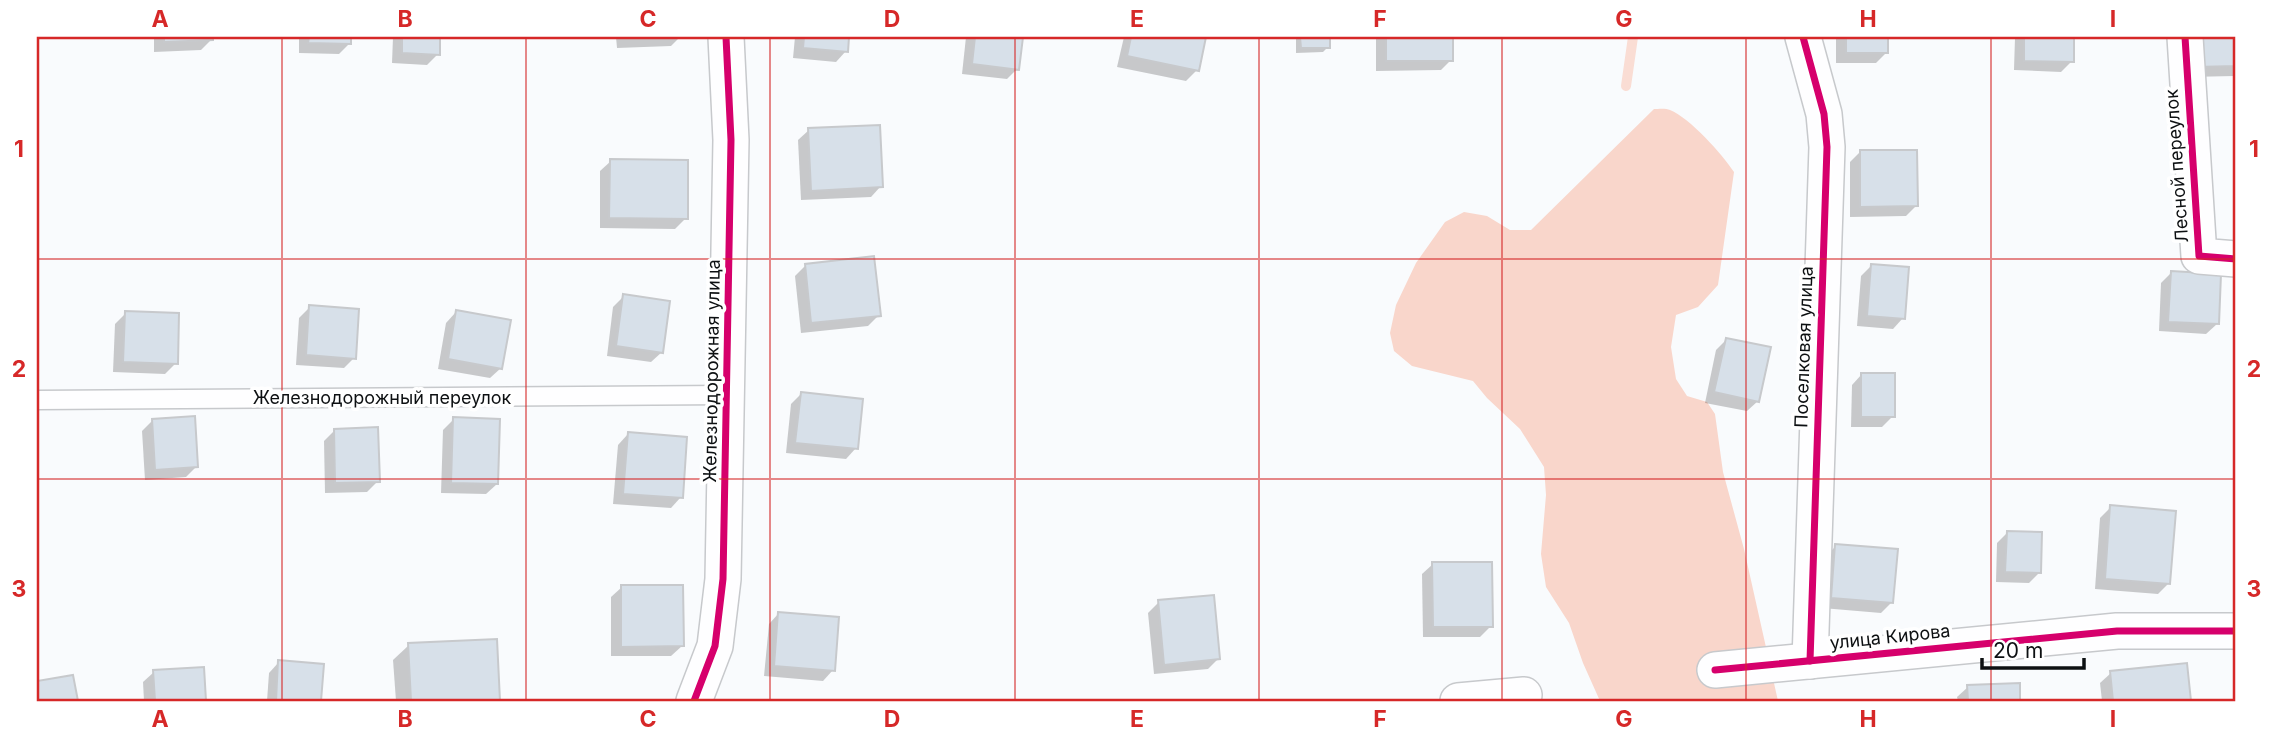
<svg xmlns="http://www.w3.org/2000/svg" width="2273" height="738" viewBox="0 0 2273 738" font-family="Inter,sans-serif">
<rect width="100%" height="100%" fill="#f9fbfd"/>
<!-- green -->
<path fill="#f9d6cb" d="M1654 109C1658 109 1666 108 1670 110 1690 118 1722 154 1734 172L1718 285 1698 307 1676 315 1671 347 1676 379 1687 396 1707 402 1715 414 1723 472 1744 549 1778 701H1600L1583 663 1569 623 1546 587 1541 554 1546 495 1544 467 1520 429 1487 398 1473 381 1412 366 1394 351 1390 333 1396 305 1416 263 1445 222 1464 212 1487 216 1510 230H1531Z"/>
<!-- shadow -->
<g fill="#0003">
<polygon points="154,37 211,37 212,39 201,50 154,52"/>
<polygon points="299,37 349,37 349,44 339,54 299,53"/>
<polygon points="393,37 438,37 438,54 427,65 392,63"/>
<polygon points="616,37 680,37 671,46 617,48"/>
<polygon points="795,37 847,37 846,51 836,62 793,58"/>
<polygon points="966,37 1021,37 1017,69 1007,79 962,74"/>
<polygon points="1124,37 1204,37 1197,70 1186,81 1117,67"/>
<polygon points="1296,37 1328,37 1328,47 1323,52 1296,53"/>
<polygon points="1376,37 1451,37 1451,60 1441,70 1376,71"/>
<polygon points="1836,37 1887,37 1887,52 1876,63 1836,63"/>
<polygon points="2015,37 2072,37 2072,61 2061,72 2014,70"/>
<polygon points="2185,37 2236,37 2236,76 2186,77"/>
<polygon points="809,130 881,186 871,197 801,200 798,140"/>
<polygon points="1860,152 1916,206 1906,216 1850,217 1850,162"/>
<polygon points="611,161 686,218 675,229 600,228 600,171"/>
<polygon points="806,265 879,315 868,326 801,333 795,276"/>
<polygon points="1872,265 1903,318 1893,329 1857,326 1861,276"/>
<polygon points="2171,273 2217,324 2206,334 2159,331 2161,283"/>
<polygon points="624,296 662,352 651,362 607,356 613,307"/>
<polygon points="310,307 354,358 344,368 296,365 299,318"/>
<polygon points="456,312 501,368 490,378 438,369 446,323"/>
<polygon points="126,313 176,363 165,374 113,372 115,324"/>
<polygon points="1726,340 1758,401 1747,411 1705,403 1716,350"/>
<polygon points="1862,374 1893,416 1882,427 1851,427 1852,385"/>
<polygon points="801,394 856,448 846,459 786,453 791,404"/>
<polygon points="454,419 497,484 486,494 441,493 443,430"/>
<polygon points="152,421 196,467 186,477 145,480 142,431"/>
<polygon points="335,430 378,481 367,492 325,493 324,441"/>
<polygon points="628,434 681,497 671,508 613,504 618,445"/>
<polygon points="2111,507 2169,583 2158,594 2095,589 2100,518"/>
<polygon points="2007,533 2039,573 2029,583 1996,582 1997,543"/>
<polygon points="1836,546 1892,602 1881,613 1822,608 1826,556"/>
<polygon points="1433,564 1491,626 1480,637 1423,637 1422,574"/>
<polygon points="622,587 682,646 671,656 611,656 611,597"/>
<polygon points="1159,602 1218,659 1208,669 1154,674 1148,613"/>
<polygon points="779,613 833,670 823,681 764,676 769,624"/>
<polygon points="495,641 498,701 396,701 393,660 409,645"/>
<polygon points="279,662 322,665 320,701 267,701 269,673"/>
<polygon points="2185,665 2189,701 2102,701 2100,683 2111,673"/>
<polygon points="202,669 204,701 144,701 143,682 154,672"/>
<polygon points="2018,685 2019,701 1958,701 1957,697 1968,687"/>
</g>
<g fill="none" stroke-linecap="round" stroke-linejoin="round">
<!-- stream -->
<polyline stroke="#faddd4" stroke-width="10" points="1626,86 1633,37"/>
</g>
<!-- building -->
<g fill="#d7e0e9" stroke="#c7c9cc" stroke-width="2">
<polygon points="164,37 213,37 213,40 164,42"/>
<polygon points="309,37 351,37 351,44 308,43"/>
<polygon points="402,37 440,37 440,55 402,53"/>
<polygon points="804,37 849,37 848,52 803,48"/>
<polygon points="975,37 1023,37 1019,70 972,64"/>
<polygon points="1131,37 1206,37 1199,71 1127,56"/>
<polygon points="1300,37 1330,37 1330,48 1301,48"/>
<rect x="1386" y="37" width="67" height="24"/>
<rect x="1846" y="37" width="42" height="16"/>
<polygon points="2024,37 2074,37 2074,62 2024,61"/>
<polygon points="2195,37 2236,37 2236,66 2196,67"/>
<polygon points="880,125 883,187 811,191 808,128"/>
<polygon points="1860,150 1917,150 1918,206 1860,207"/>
<polygon points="610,159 688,160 688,219 609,218"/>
<polygon points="874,256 881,316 811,323 805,264"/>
<polygon points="1871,264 1909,267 1905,319 1867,316"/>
<polygon points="2171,271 2221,274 2219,324 2168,322"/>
<polygon points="623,294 670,301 663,353 616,346"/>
<polygon points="309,305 359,309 356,359 306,355"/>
<polygon points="456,310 511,320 502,369 448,359"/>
<polygon points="125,311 179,313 178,364 123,362"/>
<polygon points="1726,338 1771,347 1759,402 1714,392"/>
<rect x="1861" y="373" width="34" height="44"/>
<polygon points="801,392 863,399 858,449 795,443"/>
<polygon points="195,416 198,467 155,470 152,419"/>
<polygon points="453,417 500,419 498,484 451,483"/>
<polygon points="378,427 380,482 335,483 334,429"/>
<polygon points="628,432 687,437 683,498 623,494"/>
<polygon points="2110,505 2176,511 2170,584 2105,579"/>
<polygon points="2007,531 2042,532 2041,573 2005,572"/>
<polygon points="1835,544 1898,549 1893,603 1831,598"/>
<polygon points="1432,562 1492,562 1493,627 1433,627"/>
<polygon points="621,585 683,585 684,646 621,647"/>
<polygon points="1214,595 1220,659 1164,665 1158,600"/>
<polygon points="778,612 839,617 835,671 774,666"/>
<polygon points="497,639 500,701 411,701 408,643"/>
<polygon points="278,660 324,664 321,701 276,701"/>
<polygon points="2187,663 2191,701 2113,701 2110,671"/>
<polygon points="204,667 206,701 155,701 153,670"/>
<polygon points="73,675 78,701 37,701 37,681"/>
<polygon points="2020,683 2020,701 1968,701 1967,685"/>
</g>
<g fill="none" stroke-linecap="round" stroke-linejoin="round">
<!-- lane casing -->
<g stroke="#c7c9cc" stroke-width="21">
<polyline id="lane" points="37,400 727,395"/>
</g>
<!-- street casing -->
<g stroke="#c7c9cc" stroke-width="38">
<g id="street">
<polyline points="1803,37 1824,114 1827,147 1810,661"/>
<polyline points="2185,37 2199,256 2236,259"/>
<polyline points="1715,670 2117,631 2236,631"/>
<polyline points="694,701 715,646 723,579 731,140 726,37"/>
<polyline points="1458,701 1524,695"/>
</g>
</g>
<!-- lane -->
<use href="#lane" stroke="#fefeff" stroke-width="18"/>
<!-- street -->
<use href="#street" stroke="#fefeff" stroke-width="35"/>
<!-- cycleway casing -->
<g stroke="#fff" stroke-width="11">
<g id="cycleway">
<polyline points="1803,37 1824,114 1827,147 1810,661"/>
<polyline points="2185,37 2199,256 2236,259"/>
<polyline points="1715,670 2117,631 2236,631"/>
<polyline points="694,701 715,646 723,579 731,140 726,37"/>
</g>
</g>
<!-- cycleway -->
<use href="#cycleway" stroke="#d6006c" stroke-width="7"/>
</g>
<!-- grid -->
<path fill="none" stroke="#d62828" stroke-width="2" stroke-opacity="0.55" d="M282 37V701M526 37V701M770 37V701M1015 37V701M1259 37V701M1502 37V701M1746 37V701M1991 37V701M37 259H2236M37 479H2236"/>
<g text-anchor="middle" stroke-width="7" stroke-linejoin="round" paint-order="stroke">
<!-- street labels -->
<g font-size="18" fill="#0d1012" stroke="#fff">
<text transform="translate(2177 166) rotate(-94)" y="6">Лесной переулок</text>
<text transform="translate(1804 347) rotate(-88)" y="6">Поселковая улица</text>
<text transform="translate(712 371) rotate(-89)" y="6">Железнодорожная улица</text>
<text x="382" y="404">Железнодорожный переулок</text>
<text transform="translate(1890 637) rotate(-6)" y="6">улица Кирова</text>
</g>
</g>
<!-- border -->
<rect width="2273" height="738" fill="none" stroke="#ffffff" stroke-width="77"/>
<!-- scale -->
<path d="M1982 658v10h102v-10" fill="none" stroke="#0d1012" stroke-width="3.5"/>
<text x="1993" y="658" font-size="21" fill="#0d1012" stroke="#ffffff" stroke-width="5" paint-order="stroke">20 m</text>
<rect x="38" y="38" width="2196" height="662" fill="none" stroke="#d62828" stroke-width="2.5"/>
<g font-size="23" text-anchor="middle" font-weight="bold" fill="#d62828">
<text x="160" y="27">A</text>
<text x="405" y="27">B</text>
<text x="648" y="27">C</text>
<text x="892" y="27">D</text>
<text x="1137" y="27">E</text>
<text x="1380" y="27">F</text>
<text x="1624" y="27">G</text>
<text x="1868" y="27">H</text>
<text x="2113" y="27">I</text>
<text x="19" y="157">1</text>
<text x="2254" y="157">1</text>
<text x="19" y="377">2</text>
<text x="2254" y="377">2</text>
<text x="19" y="597">3</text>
<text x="2254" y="597">3</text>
<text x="160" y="727">A</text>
<text x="405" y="727">B</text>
<text x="648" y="727">C</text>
<text x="892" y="727">D</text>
<text x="1137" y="727">E</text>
<text x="1380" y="727">F</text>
<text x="1624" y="727">G</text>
<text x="1868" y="727">H</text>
<text x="2113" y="727">I</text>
</g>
</svg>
